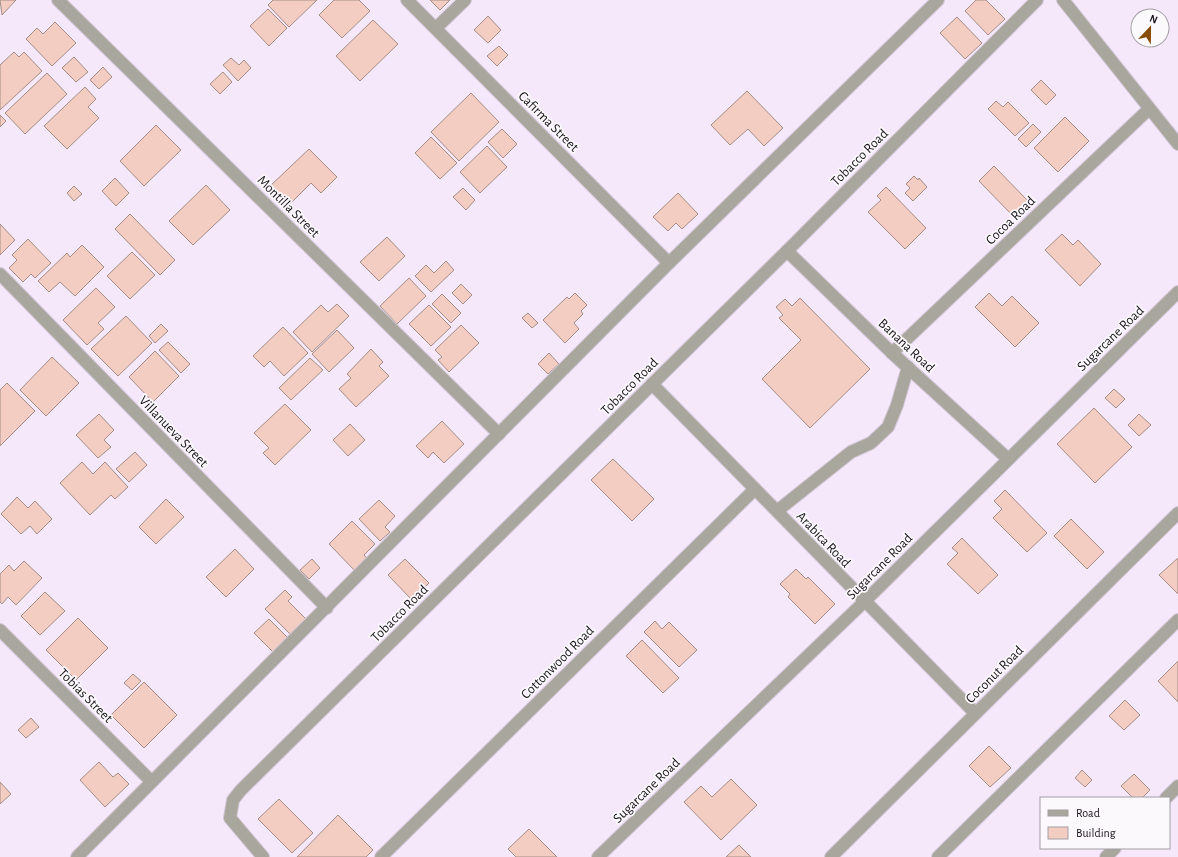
<svg xmlns="http://www.w3.org/2000/svg" width="1178" height="857" viewBox="0 0 1178 857" font-family="'Alegreya Sans',sans-serif">
<rect width="100%" height="100%" fill="#f5e8fb"/>
<!-- building -->
<g fill="#f3cdc1" stroke="#a38d85">
<polygon points="0,0 16,0 2,15"/>
<polygon points="273,0 317,0 289,27 268,5"/>
<polygon points="334,0 359,0 370,11 342,38 319,15"/>
<polygon points="430,0 450,0 440,10"/>
<polygon points="976,0 986,0 1005,19 988,35 965,11"/>
<polygon points="268,9 287,28 269,46 250,26"/>
<polygon points="488,16 501,30 488,43 474,30"/>
<polygon points="957,17 982,43 965,59 940,33"/>
<polygon points="373,20 398,44 360,81 336,56"/>
<polygon points="55,22 76,43 52,66 26,39 37,28 43,34"/>
<polygon points="499,46 508,55 497,66 487,56"/>
<polygon points="14,52 19,57 24,52 42,71 0,110 0,65"/>
<polygon points="74,57 88,72 76,82 62,68"/>
<polygon points="231,58 239,65 244,60 251,68 238,81 223,65"/>
<polygon points="103,67 112,77 99,89 90,80"/>
<polygon points="223,72 232,82 220,94 210,84"/>
<polygon points="47,73 67,94 25,134 5,113"/>
<polygon points="1041,80 1056,95 1046,105 1031,90"/>
<polygon points="85,87 96,99 88,107 99,118 67,149 44,126"/>
<polygon points="747,91 783,128 764,146 748,129 730,145 711,125"/>
<polygon points="471,93 499,122 459,161 431,132"/>
<polygon points="996,101 1003,107 1008,102 1029,123 1015,136 988,109"/>
<polygon points="0,115 6,121 0,127"/>
<polygon points="1065,117 1089,141 1058,172 1034,148"/>
<polygon points="1033,124 1041,132 1026,147 1018,139"/>
<polygon points="156,125 181,150 144,186 120,161"/>
<polygon points="502,129 517,144 503,158 488,142"/>
<polygon points="431,137 457,163 440,179 415,153"/>
<polygon points="487,146 507,167 480,193 460,172"/>
<polygon points="309,149 337,177 321,193 311,183 287,207 268,188"/>
<polygon points="994,166 1028,201 1013,216 979,181"/>
<polygon points="914,176 918,180 919,178 927,187 913,201 905,193 910,188 906,184"/>
<polygon points="115,178 129,193 116,206 102,191"/>
<polygon points="206,185 230,210 193,245 169,221"/>
<polygon points="74,186 82,194 74,201 67,193"/>
<polygon points="886,187 926,228 905,249 868,212 881,200 877,196"/>
<polygon points="463,188 475,200 466,210 453,197"/>
<polygon points="678,193 698,214 682,229 676,223 668,231 653,217"/>
<polygon points="130,214 175,260 160,275 115,229"/>
<polygon points="0,224 15,240 0,255"/>
<polygon points="1062,234 1073,245 1078,240 1101,264 1080,286 1045,250"/>
<polygon points="387,237 405,256 379,281 360,262"/>
<polygon points="28,239 51,263 35,278 31,274 23,282 9,268 17,260 12,255"/>
<polygon points="82,245 104,267 75,296 60,282 49,292 38,281 67,253 70,257"/>
<polygon points="132,252 155,275 130,299 107,276"/>
<polygon points="446,261 454,270 431,292 415,276 426,265 434,273"/>
<polygon points="409,278 426,296 397,324 380,306"/>
<polygon points="461,284 472,295 463,304 452,293"/>
<polygon points="96,288 115,307 98,323 104,329 87,345 63,320"/>
<polygon points="575,293 587,305 581,311 583,314 574,323 579,329 565,343 543,320 567,297 569,299"/>
<polygon points="989,293 1002,306 1012,296 1039,323 1015,347 975,307"/>
<polygon points="442,294 461,313 451,323 432,304"/>
<polygon points="800,298 870,369 810,428 762,379 801,340 779,318 783,315 776,307 785,299 792,306"/>
<polygon points="337,304 349,316 312,352 293,332 321,305 328,312"/>
<polygon points="429,305 451,327 431,346 409,324"/>
<polygon points="528,313 538,323 532,328 522,318"/>
<polygon points="126,316 152,343 118,376 91,349"/>
<polygon points="161,324 168,331 155,343 149,336"/>
<polygon points="461,325 479,343 449,372 438,360 442,357 435,350"/>
<polygon points="283,327 308,353 284,376 270,361 264,367 253,356"/>
<polygon points="337,330 354,348 329,372 312,354"/>
<polygon points="168,342 190,364 181,373 159,350"/>
<polygon points="371,349 383,362 379,366 389,376 356,407 339,389 351,378 347,374"/>
<polygon points="155,351 179,376 153,402 129,377"/>
<polygon points="549,353 559,364 548,374 538,364"/>
<polygon points="52,357 79,383 46,416 20,390"/>
<polygon points="310,358 323,370 291,400 279,388"/>
<polygon points="7,383 35,411 0,446 0,390"/>
<polygon points="1114,389 1125,399 1116,408 1105,398"/>
<polygon points="285,404 311,430 275,465 263,453 269,448 254,433"/>
<polygon points="1094,408 1132,447 1095,483 1057,444"/>
<polygon points="99,414 114,430 104,440 111,447 98,458 76,435"/>
<polygon points="1139,414 1151,425 1139,436 1128,425"/>
<polygon points="442,421 464,444 444,463 433,452 428,458 416,446"/>
<polygon points="350,424 365,440 348,456 333,440"/>
<polygon points="135,452 147,465 129,482 116,469"/>
<polygon points="613,459 654,499 632,521 591,480"/>
<polygon points="82,462 93,474 105,462 128,487 115,499 111,495 90,515 60,483"/>
<polygon points="1005,490 1047,533 1027,552 993,518 1002,509 994,501"/>
<polygon points="17,497 28,508 35,501 52,519 37,534 30,526 21,534 1,514"/>
<polygon points="166,499 184,517 156,544 139,527"/>
<polygon points="379,500 395,516 385,527 390,532 380,541 359,519"/>
<polygon points="1071,519 1104,552 1087,569 1054,536"/>
<polygon points="352,521 375,544 364,555 369,561 357,573 329,544"/>
<polygon points="962,538 998,575 978,594 947,564 958,553 952,548"/>
<polygon points="235,549 254,569 226,597 206,577"/>
<polygon points="1178,558 1178,594 1159,575"/>
<polygon points="312,559 320,568 309,579 300,570"/>
<polygon points="405,559 429,583 412,600 388,575"/>
<polygon points="24,561 42,578 16,605 8,597 2,604 0,602 0,574 9,565 14,571"/>
<polygon points="796,569 806,579 808,577 835,604 815,624 788,597 790,594 780,584"/>
<polygon points="285,590 292,597 288,601 307,620 291,635 265,609"/>
<polygon points="45,592 65,611 40,635 21,616"/>
<polygon points="78,618 108,648 76,680 46,650"/>
<polygon points="269,619 289,639 274,653 254,633"/>
<polygon points="655,621 662,629 669,622 697,650 679,667 644,632"/>
<polygon points="642,640 679,678 663,693 626,656"/>
<polygon points="1178,661 1178,702 1158,681"/>
<polygon points="133,674 141,681 132,690 124,683"/>
<polygon points="144,682 177,715 144,748 111,715"/>
<polygon points="1125,700 1140,715 1124,730 1109,716"/>
<polygon points="31,718 39,727 26,738 18,730"/>
<polygon points="989,746 1011,768 990,787 969,766"/>
<polygon points="99,762 113,777 118,773 129,784 105,807 80,780"/>
<polygon points="1082,770 1092,780 1085,787 1075,778"/>
<polygon points="1134,774 1150,790 1142,798 1133,798 1121,786"/>
<polygon points="731,779 757,805 721,840 684,802 701,786 712,797"/>
<polygon points="0,782 11,794 0,804"/>
<polygon points="279,799 313,833 292,853 258,819"/>
<polygon points="338,815 373,850 366,857 297,857"/>
<polygon points="529,829 557,857 516,857 508,849"/>
<polygon points="739,845 751,857 726,857"/>
</g>
<g fill="none" stroke-linecap="round" stroke-linejoin="round">
<!-- lane casing -->
<g stroke="#d2c6d7" stroke-width="14">
<polyline id="lane" points="777,511 851,452 871,443 888,427 897,405 908,367"/>
</g>
<!-- street casing -->
<g stroke="#d2c6d7" stroke-width="14">
<g id="street">
<polyline points="58,0 499,434"/>
<polyline points="407,0 669,263"/>
<polyline points="1063,0 1178,144"/>
<polyline points="436,28 465,0"/>
<polyline points="787,251 892,353 1008,459"/>
<polyline points="0,274 327,608"/>
<polyline points="892,353 1149,109"/>
<polyline points="652,384 975,713"/>
<polyline points="0,630 151,781"/>
<polyline points="1166,798 1178,786"/>
<polyline points="77,857 669,263 938,0"/>
<polyline points="263,857 230,818 233,800 241,790 787,251 1037,0"/>
<polyline points="381,857 755,489"/>
<polyline points="598,857 864,602 1178,292"/>
<polyline points="831,857 1178,513"/>
<polyline points="938,857 1178,620"/>
<polyline points="1106,857 1115,848"/>
</g>
</g>
<!-- lane -->
<use href="#lane" stroke="#a9a69d" stroke-width="12"/>
<!-- street -->
<use href="#street" stroke="#a9a69d" stroke-width="12"/>
</g>
<g text-anchor="middle" stroke-width="3.5" stroke-linejoin="round" paint-order="stroke">
<!-- street labels -->
<g font-size="14" fill="#19151b" stroke="#fcf9fd">
<text transform="translate(549 121) rotate(45)" y="5">Cafirma Street</text>
<text transform="translate(859 157) rotate(-45)" y="5">Tobacco Road</text>
<text transform="translate(289 206) rotate(45)" y="5">Montilla Street</text>
<text transform="translate(1010 220) rotate(-44)" y="5">Cocoa Road</text>
<text transform="translate(1110 338) rotate(-44)" y="5">Sugarcane Road</text>
<text transform="translate(907 345) rotate(43)" y="5">Banana Road</text>
<text transform="translate(629 386) rotate(-45)" y="5">Tobacco Road</text>
<text transform="translate(174 431) rotate(46)" y="5">Villanueva Street</text>
<text transform="translate(824 539) rotate(46)" y="5">Arabica Road</text>
<text transform="translate(879 566) rotate(-45)" y="5">Sugarcane Road</text>
<text transform="translate(399 613) rotate(-45)" y="5">Tobacco Road</text>
<text transform="translate(557 662) rotate(-45)" y="5">Cottonwood Road</text>
<text transform="translate(994 674) rotate(-45)" y="5">Coconut Road</text>
<text transform="translate(86 695) rotate(45)" y="5">Tobias Street</text>
<text transform="translate(646 790) rotate(-44)" y="5">Sugarcane Road</text>
</g>
</g>
<!-- legend -->
<rect x="1040" y="797" width="130" height="52" fill="#fcf9fd" stroke="#a19ea3"/>
<rect x="1048" y="810" width="20" height="6" fill="#a9a69d" stroke="#a19ea3"/>
<text x="1076" y="817" font-size="12" fill="#19151b">Road</text>
<rect x="1048" y="827" width="20" height="12" fill="#f3cdc1" stroke="#a19ea3"/>
<text x="1076" y="837" font-size="12" fill="#19151b">Building</text>
<!-- north arrow -->
<g transform="translate(1150 28) rotate(22)"><circle r="19" fill="#fcf9fd" stroke="#a19ea3"/>
<path d="M0-3L7 15L0 10L-7 15Z" fill="#884c0a"/>
<text y="-6" font-size="11" font-weight="bold" text-anchor="middle" fill="#19151b">N</text>
</g>
</svg>
